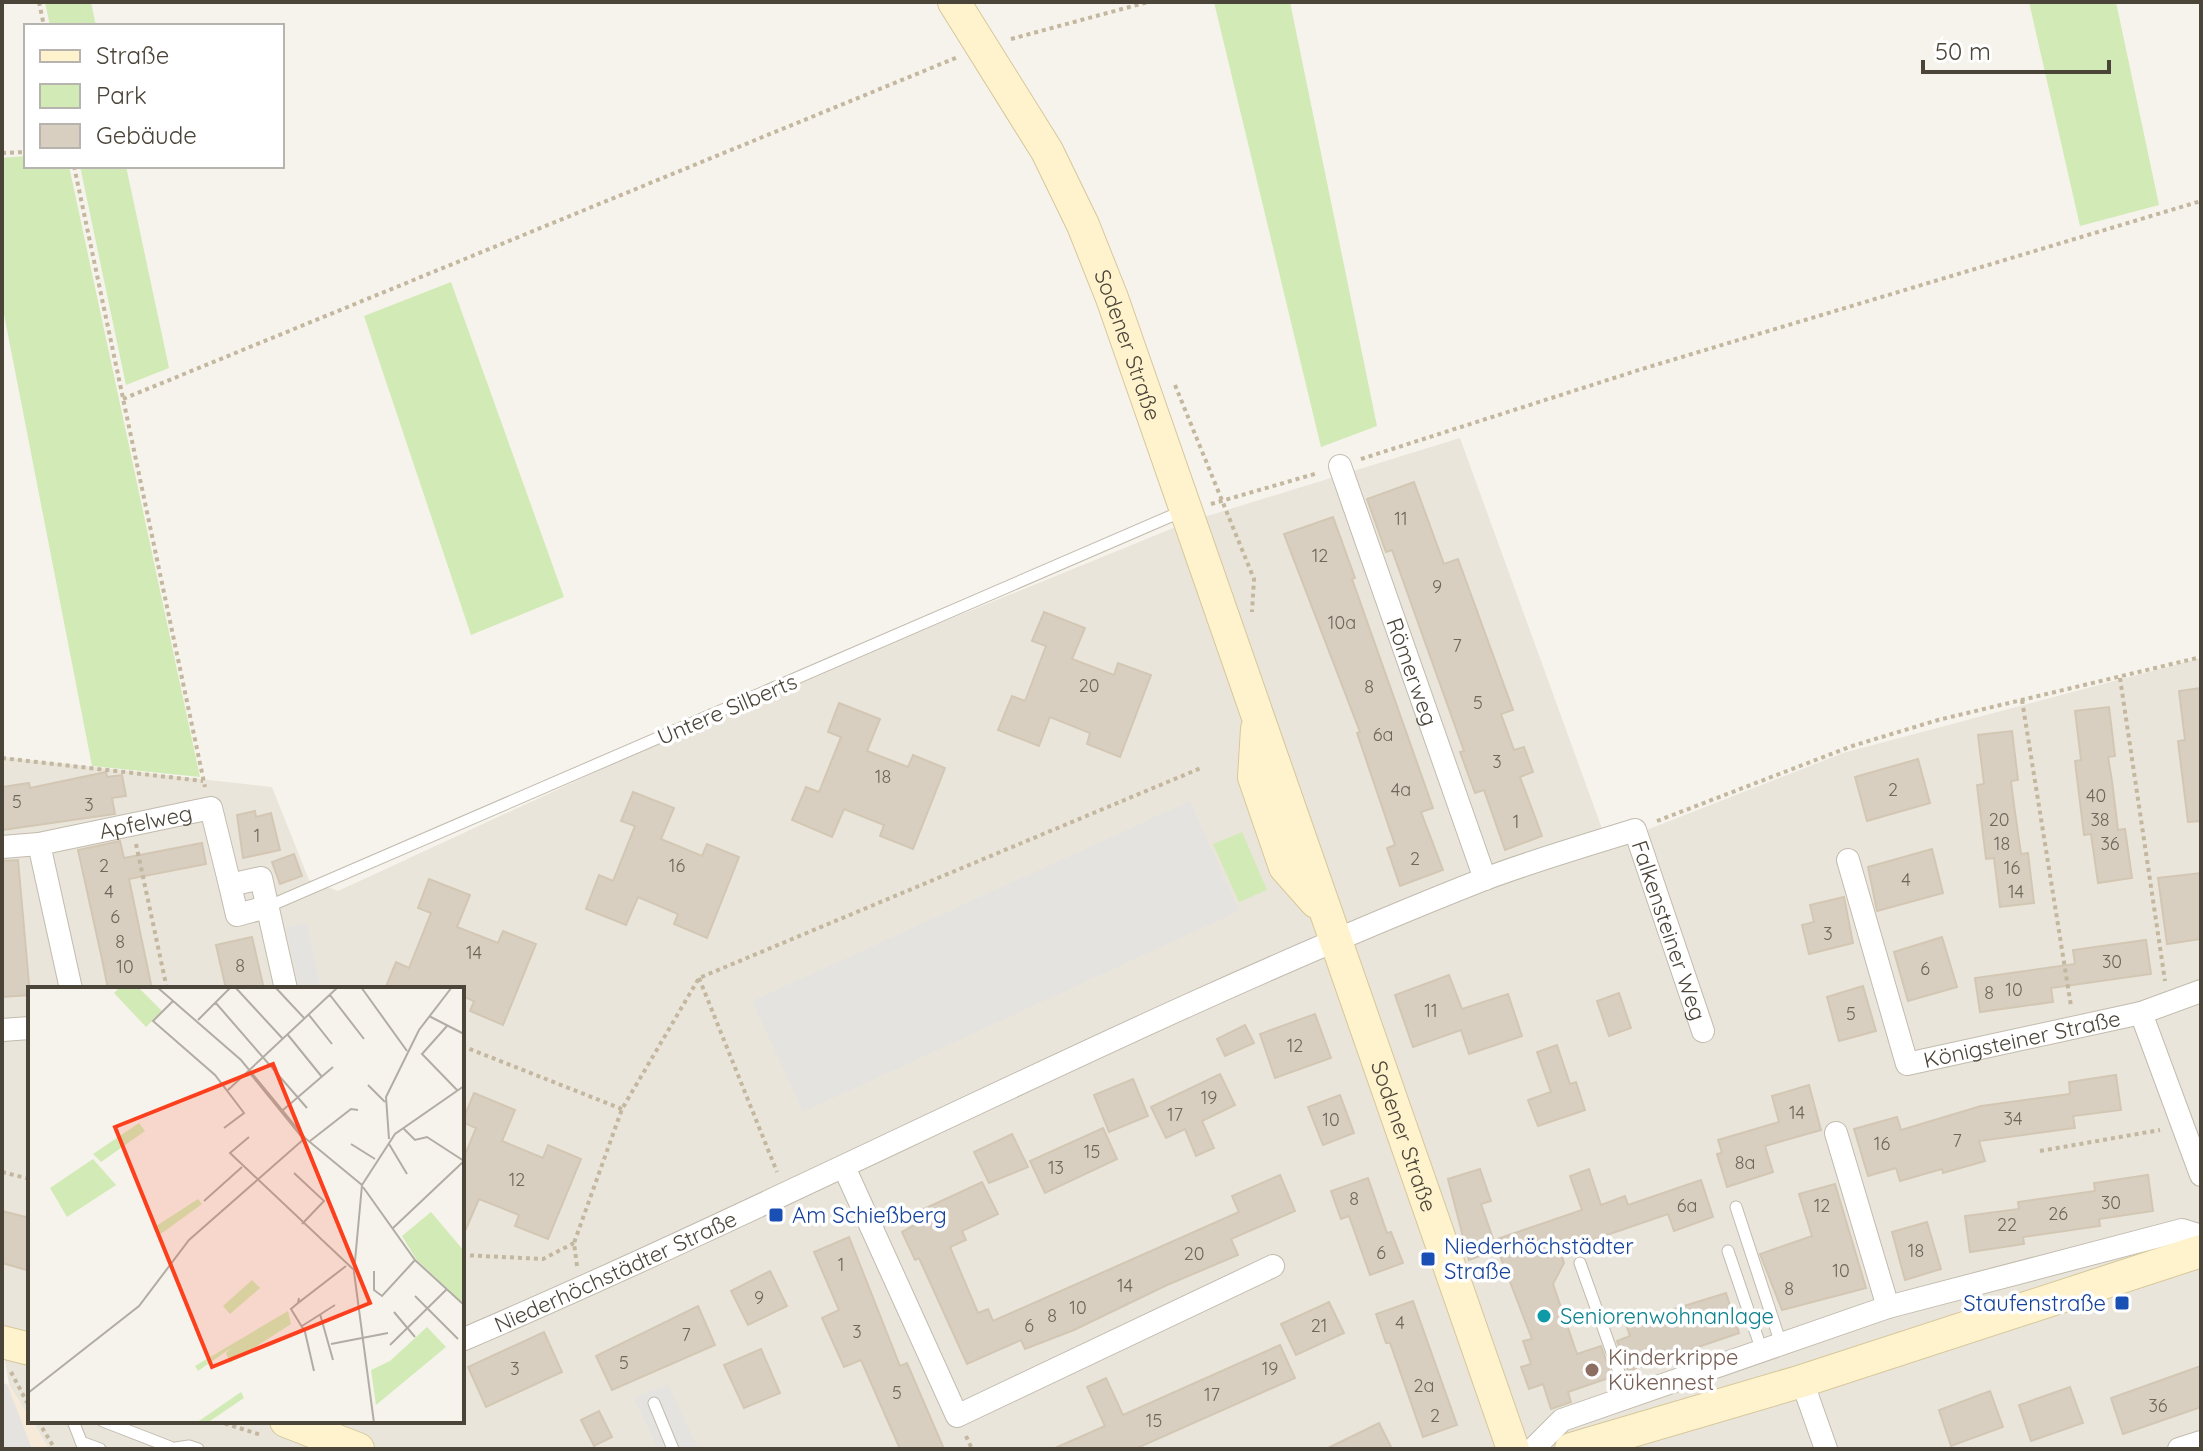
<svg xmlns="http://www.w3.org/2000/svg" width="2203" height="1451" viewBox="0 0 2203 1451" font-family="Quicksand,sans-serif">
<rect width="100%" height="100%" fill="#f6f3ec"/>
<!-- residential -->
<polygon fill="#eae5da" points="1460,438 1608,845 1843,753 2201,658 2201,1449 49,1449 32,1421 462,1421 462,989 30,989 30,1418 9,1385 2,1343 2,757 272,787 309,880 338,891 749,701 1188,522"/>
<!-- commercial -->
<polygon fill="#f7ead8" points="2,1383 9,1385 49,1449 2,1449"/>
<!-- green -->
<g fill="#d2eab5">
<polygon points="45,2 91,2 96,26 50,26"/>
<polygon points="1214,2 1290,2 1377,426 1321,447"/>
<polygon points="2029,2 2116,2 2159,205 2080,226"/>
<polygon points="26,156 26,166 69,166 200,777 92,766 2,304 2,158"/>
<polygon points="80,166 126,166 169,368 126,385"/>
<polygon points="451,282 564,597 471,635 364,316"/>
<polygon points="1242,832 1267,890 1239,902 1213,844"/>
</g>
<!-- parking -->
<g fill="#e5e3e0">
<polygon points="1190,801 1239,911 803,1112 752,1001"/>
<polygon points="307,923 321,989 299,989 286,927"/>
<polygon points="2,1383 7,1384 32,1449 2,1449"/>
<polygon points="668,1384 698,1449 658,1449 634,1398"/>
</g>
<!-- building -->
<g fill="#d8cfc1" stroke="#d3c7b4" stroke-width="2">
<polygon points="1414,482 1444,564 1458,559 1513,710 1501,714 1514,750 1524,747 1533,772 1520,777 1542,836 1505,850 1484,790 1475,793 1460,752 1464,751 1392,550 1386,552 1367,499"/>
<polygon points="1333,517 1355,578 1352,579 1433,808 1421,812 1443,870 1400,886 1387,848 1395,845 1357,733 1360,732 1284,534"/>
<polygon points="1044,612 1085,628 1072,659 1114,675 1118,663 1151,675 1120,757 1087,744 1090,733 1050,717 1039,746 998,730 1012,696 1025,701 1046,646 1032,641"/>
<polygon points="2201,688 2201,821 2188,822 2178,741 2185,740 2179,691"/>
<polygon points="839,703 880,719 867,751 908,767 913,755 945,768 913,849 880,836 884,825 844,809 832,837 792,820 806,787 819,792 841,737 828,732"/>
<polygon points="2109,707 2115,756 2108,757 2112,781 2118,830 2125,829 2132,878 2098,883 2091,834 2084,835 2078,786 2075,761 2081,760 2075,711"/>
<polygon points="2012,731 2018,780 2011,781 2014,805 2021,854 2028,853 2034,903 2000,907 1994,858 1986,859 1977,785 1984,784 1978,735"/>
<polygon points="1918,759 1930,803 1867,821 1855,777"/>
<polygon points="106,772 107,777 122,775 126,796 112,798 115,814 2,830 2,787 29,783 30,788"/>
<polygon points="633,792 674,808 661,839 702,856 707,844 739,857 707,938 674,924 678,914 638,897 626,925 586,909 599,875 613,881 635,826 621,821"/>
<polygon points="255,811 256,817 271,813 280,850 243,858 237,815"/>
<polygon points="120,841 124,858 202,843 206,864 129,879 152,989 108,989 102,959 78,850"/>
<polygon points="1932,849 1943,893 1877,911 1868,867"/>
<polygon points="294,854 302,876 280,884 272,862"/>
<polygon points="18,860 30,995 2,997 2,861"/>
<polygon points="2201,873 2201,939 2167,944 2158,878"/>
<polygon points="429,879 470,895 457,927 498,943 503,931 536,944 503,1025 470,1011 474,1001 462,996 462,989 385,989 396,962 409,968 431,913 418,908"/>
<polygon points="1844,897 1853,943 1809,954 1802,925 1814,922 1810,905"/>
<polygon points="252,937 264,989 226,989 216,945"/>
<polygon points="1942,937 1957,987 1908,1001 1894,952"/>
<polygon points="2146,940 2151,974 2051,988 2053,1002 1980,1012 1975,978 2075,964 2073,950"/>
<polygon points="1449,975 1462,1009 1508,994 1522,1036 1469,1054 1461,1030 1413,1047 1395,995"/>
<polygon points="1863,986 1876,1031 1839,1041 1827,997"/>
<polygon points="1619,993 1631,1028 1609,1036 1597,1001"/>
<polygon points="1315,1014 1331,1058 1275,1078 1260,1034"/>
<polygon points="1245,1025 1254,1043 1225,1056 1217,1039"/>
<polygon points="1557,1045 1570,1084 1576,1082 1585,1110 1538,1126 1528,1100 1551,1092 1537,1052"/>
<polygon points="1220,1074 1235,1105 1202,1121 1214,1148 1196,1156 1185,1129 1166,1138 1151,1107"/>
<polygon points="2116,1075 2121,1110 2073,1116 2075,1128 1979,1141 1985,1161 1943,1173 1942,1169 1900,1181 1896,1168 1868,1176 1854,1129 1897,1117 1901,1130 1981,1106 2070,1094 2069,1082"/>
<polygon points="1133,1079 1148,1116 1109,1132 1094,1095"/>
<polygon points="1809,1085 1821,1130 1765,1146 1773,1172 1727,1187 1717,1154 1722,1153 1718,1140 1779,1122 1772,1096"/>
<polygon points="474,1093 515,1110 502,1141 543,1158 548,1145 581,1159 548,1239 515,1226 519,1215 479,1199 462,1238 462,1162 476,1128 462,1122"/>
<polygon points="1340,1095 1354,1133 1323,1145 1308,1107"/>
<polygon points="1103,1128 1117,1159 1045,1193 1030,1161"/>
<polygon points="1012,1134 1028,1167 989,1183 974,1152"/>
<polygon points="1480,1169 1491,1201 1481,1204 1497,1250 1469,1260 1448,1179"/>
<polygon points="1589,1169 1601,1205 1625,1196 1628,1205 1701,1180 1713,1217 1674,1231 1668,1214 1560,1251 1564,1263 1553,1284 1577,1354 1601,1346 1612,1377 1568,1392 1571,1402 1551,1409 1543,1384 1529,1389 1521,1367 1531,1364 1523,1341 1532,1339 1494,1240 1582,1210 1570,1176"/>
<polygon points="1280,1175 1295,1211 1231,1239 1238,1255 1167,1285 1074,1330 1025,1349 1021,1340 967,1364 919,1258 915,1260 902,1232 918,1223 913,1214 982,1182 998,1214 962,1231 966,1240 950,1247 978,1313 988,1309 993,1321 1239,1212 1232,1196"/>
<polygon points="2148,1175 2153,1211 2099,1219 2100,1226 2023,1237 2024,1244 1970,1252 1965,1216 2019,1209 2018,1202 2095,1191 2094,1183"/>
<polygon points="1368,1178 1387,1233 1391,1232 1403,1263 1370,1275 1349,1216 1341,1219 1331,1191"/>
<polygon points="1835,1184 1866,1288 1782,1310 1760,1254 1812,1236 1799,1194"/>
<polygon points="2,1211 30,1218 30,1271 2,1263"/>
<polygon points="1927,1222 1941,1269 1905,1280 1892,1232"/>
<polygon points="849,1237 900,1366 907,1363 944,1449 900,1449 861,1360 844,1367 822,1318 839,1310 814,1252"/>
<polygon points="770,1271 787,1306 748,1325 731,1291"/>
<polygon points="1726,1293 1739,1333 1628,1371 1617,1341 1630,1336 1626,1324"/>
<polygon points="1413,1301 1457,1425 1423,1437 1390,1343 1386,1343 1376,1314"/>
<polygon points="1329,1302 1344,1333 1296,1355 1281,1324"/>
<polygon points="698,1306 715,1345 612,1390 596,1356"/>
<polygon points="544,1332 562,1372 486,1407 468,1367"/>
<polygon points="1280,1345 1295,1378 1135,1449 1053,1449 1105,1426 1087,1387 1106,1378 1123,1415"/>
<polygon points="761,1349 780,1393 744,1408 724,1365"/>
<polygon points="2201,1366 2201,1407 2123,1434 2111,1398"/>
<polygon points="2070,1387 2083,1423 2031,1441 2019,1405"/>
<polygon points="1990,1391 2003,1427 1951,1446 1939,1410"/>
<polygon points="599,1411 612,1437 594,1446 581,1420"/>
<polygon points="1379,1423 1392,1449 1326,1449"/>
</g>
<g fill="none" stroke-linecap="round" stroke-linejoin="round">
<!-- lane casing -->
<g stroke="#c2bbae" stroke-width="13">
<g id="lane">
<polyline points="267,907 1185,510"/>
<polyline points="1736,1207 1781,1344"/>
<polyline points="1728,1251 1762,1351"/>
<polyline points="1580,1263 1628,1397"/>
<polyline points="654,1403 673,1449"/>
<polyline points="73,1421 84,1449"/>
<polyline points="103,1421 170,1447"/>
<polyline points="81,1442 100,1449"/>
<polyline points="169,1449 189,1446 198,1449"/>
</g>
</g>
<!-- street casing -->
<g stroke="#c2bbae" stroke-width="24">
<g id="street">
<path id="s1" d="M1340 466 1485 879"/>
<polyline points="39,844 71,989"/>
<path id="s2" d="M2 847 39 844 211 808 230 885"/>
<path id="s3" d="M1848 860 1907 1064 2141 1013 2201 991"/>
<polyline points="267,907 237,915 230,885 261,878 286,989"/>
<polyline points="2141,1013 2201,1175"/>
<polyline points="2,1030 30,1028"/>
<polyline points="1836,1133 1888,1307"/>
<polyline points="844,1167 957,1416 1273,1266"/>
<path id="s4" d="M462 1340C805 1193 1135 1017 1482 880 1532 861 1584 846 1635 830L1703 1031"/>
<polyline points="1802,1381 1826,1449"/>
<polyline points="1533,1449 1562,1420 1888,1307 2182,1230 2201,1236"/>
<polyline points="2179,1449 2201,1442"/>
</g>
</g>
<!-- secondary casing -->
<g stroke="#d6c79b" stroke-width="34">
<g id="secondary">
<path id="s5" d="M954 2 1047 151 1083 225 1112 298 1513 1449"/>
<polyline points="1257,729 1254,777 1285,867 1316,902"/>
<polyline points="2,1342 30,1349"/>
<polyline points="286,1421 358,1449"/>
<polyline points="1571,1449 1802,1381 2201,1251"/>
</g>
</g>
<!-- path -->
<g stroke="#c4b79f" stroke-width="4" stroke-dasharray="4 4" stroke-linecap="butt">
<polyline points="39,2 44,26"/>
<polyline points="1011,39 1148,2"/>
<polyline points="2,153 26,152"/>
<polyline points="74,166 205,787"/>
<polyline points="1175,385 1254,579 1252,612"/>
<polyline points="123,399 958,57"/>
<polyline points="1361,459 1642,369 2201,201"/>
<polyline points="1211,504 1318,473"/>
<polyline points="2120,678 2165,981"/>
<polyline points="2022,700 2071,1006"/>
<polyline points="2,758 203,781"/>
<polyline points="1657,821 1852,746 1938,720 2201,657"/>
<polyline points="136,844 167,989"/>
<polyline points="699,978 777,1172"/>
<polyline points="462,1046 622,1109"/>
<polyline points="2040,1151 2160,1130"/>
<polyline points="2,1172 30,1179"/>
<polyline points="462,1255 543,1259 574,1243"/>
<polyline points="577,1266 574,1243 622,1109 699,978 1201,768"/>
<polyline points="11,1372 30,1408"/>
<polyline points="38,1421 55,1449"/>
<polyline points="217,1421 261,1435"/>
<polyline points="966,1436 972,1449"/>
</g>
<!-- lane -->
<use href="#lane" stroke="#fff" stroke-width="11"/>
<!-- street -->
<use href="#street" stroke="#fff" stroke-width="22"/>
<!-- secondary -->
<use href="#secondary" stroke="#fff3cd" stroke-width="32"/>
</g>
<!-- markers -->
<g fill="#1a4fb4" stroke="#fff" stroke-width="3">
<rect x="768" y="1207" width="16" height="16" rx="4"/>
<rect x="1420" y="1251" width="16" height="16" rx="4"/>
<rect x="2114" y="1295" width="16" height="16" rx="4"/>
</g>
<circle fill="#0f9aa8" stroke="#fff" stroke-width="3" cx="1544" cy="1316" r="8"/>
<circle fill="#8d6e63" stroke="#fff" stroke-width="3" cx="1592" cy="1370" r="8"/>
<g text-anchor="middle" stroke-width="7" stroke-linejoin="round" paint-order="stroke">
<!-- number labels -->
<g font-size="18" fill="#6e675b">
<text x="1401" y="525">11</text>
<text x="1320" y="562">12</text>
<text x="1437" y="593">9</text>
<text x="1342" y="629">10a</text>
<text x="1457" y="652">7</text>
<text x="1089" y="692">20</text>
<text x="1369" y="693">8</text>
<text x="1478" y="709">5</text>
<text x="1383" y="741">6a</text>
<text x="1497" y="768">3</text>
<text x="883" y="783">18</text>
<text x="1401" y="796">4a</text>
<text x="1893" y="796">2</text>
<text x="2096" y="802">40</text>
<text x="17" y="808">5</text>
<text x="89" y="811">3</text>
<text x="1999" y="826">20</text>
<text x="2100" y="826">38</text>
<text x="1516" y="828">1</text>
<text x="257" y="842">1</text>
<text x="2002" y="850">18</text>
<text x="2110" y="850">36</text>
<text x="1415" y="865">2</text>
<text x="104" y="872">2</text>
<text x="677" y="872">16</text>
<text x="2012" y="874">16</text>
<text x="1906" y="886">4</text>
<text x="109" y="898">4</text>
<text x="2016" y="898">14</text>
<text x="115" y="923">6</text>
<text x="1828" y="940">3</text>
<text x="120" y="948">8</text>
<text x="474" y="959">14</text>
<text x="2112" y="968">30</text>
<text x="240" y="972">8</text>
<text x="125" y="973">10</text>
<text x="1925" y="975">6</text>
<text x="2014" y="996">10</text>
<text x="1989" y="999">8</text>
<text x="1431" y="1017">11</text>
<text x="1851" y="1020">5</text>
<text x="1295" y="1052">12</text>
<text x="1209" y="1104">19</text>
<text x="1797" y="1119">14</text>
<text x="1175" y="1121">17</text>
<text x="2013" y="1125">34</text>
<text x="1331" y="1126">10</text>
<text x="1957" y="1147">7</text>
<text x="1882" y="1150">16</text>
<text x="1092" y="1158">15</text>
<text x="1745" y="1169">8a</text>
<text x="1056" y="1174">13</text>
<text x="517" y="1186">12</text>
<text x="1354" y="1205">8</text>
<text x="2111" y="1209">30</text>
<text x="1687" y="1212">6a</text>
<text x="1822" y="1212">12</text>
<text x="2058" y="1220">26</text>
<text x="2007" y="1231">22</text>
<text x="1916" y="1257">18</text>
<text x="1381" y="1259">6</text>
<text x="1194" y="1260">20</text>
<text x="841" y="1271">1</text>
<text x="1841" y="1277">10</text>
<text x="1125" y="1292">14</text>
<text x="1789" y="1295">8</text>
<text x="759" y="1304">9</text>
<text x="1078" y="1314">10</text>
<text x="1052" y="1322">8</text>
<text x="1400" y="1329">4</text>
<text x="1029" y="1332">6</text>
<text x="1319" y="1332">21</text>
<text x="857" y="1338">3</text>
<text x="686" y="1341">7</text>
<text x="624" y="1369">5</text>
<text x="515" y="1375">3</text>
<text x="1270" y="1375">19</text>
<text x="1424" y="1392">2a</text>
<text x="897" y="1399">5</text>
<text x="1212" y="1401">17</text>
<text x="2158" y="1412">36</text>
<text x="1435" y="1422">2</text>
<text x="1154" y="1427">15</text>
</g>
<!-- street labels -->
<g font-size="22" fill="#4b4439" stroke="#fff">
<text dy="8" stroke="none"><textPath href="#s5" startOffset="386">Sodener Straße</textPath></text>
<text dy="8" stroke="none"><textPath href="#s1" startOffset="218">Römerweg</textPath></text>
<text transform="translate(727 709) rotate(-23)" y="8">Untere Silberts</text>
<text dy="8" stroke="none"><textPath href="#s2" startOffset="146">Apfelweg</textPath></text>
<text dy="8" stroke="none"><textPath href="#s4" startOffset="1386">Falkensteiner Weg</textPath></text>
<text dy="8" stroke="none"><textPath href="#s3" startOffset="330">Königsteiner Straße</textPath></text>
<text dy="8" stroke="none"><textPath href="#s5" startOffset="1224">Sodener Straße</textPath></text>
<text dy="8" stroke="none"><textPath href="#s4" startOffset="168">Niederhöchstädter Straße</textPath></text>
</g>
<!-- transit labels -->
<g font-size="22" fill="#164399" stroke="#fff" text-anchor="start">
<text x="792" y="1223">Am Schießberg</text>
<text x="1444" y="1254">Niederhöchstädter<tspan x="1444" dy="25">Straße</tspan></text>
<text x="2106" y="1311" text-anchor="end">Staufenstraße</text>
</g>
<!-- culture labels -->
<g font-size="22" fill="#0d838f" stroke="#fff" text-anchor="start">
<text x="1560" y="1324">Seniorenwohnanlage</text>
</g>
<!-- education labels -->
<g font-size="22" fill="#785e54" stroke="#fff" text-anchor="start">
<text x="1608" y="1365">Kinderkrippe<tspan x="1608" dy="25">Kükennest</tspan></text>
</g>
</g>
<!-- overview -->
<g transform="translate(28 987)">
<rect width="436" height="436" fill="#f6f3ec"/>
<path d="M92 0H110L134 24 118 40 86 6ZM111 136 117 144 73 175 65 167ZM65 172 88 198 39 230 22 201ZM170 212 174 217 130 249 125 241ZM403 225 436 264V317L388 272 374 249ZM224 293 232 301 202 327 195 319ZM260 324 263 337 202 376 198 366 203 361 170 384 167 379ZM399 340 418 360 348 418 343 383 362 374ZM213 405 216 411 179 436H168Z" fill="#d2eab5"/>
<path fill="none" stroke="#b2ada4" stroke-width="2" d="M129 0 213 73 277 151M207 0 255 52M247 0 277 32M333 0 379 64M302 8 336 52M145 14 125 34 187 88 216 126 196 141M187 15 279 121M281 28 304 57M401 29 436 47M170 33 203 0M419 39 394 67 429 103M260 48 294 90M221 85 273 149M340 98 357 115M200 103 310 0M255 123 305 80M375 141 387 153 399 150 436 174M221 150 202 166 326 283M361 152 358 110 391 43 424 0M282 154 323 122 330 123M323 157 347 172M361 157 379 187M266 186 296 214 274 237M335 200 387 273 436 318M176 214 214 180M365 241 436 174M346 284V303L354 309 387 273M387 309 430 352M271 311 270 316 318 279M270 316 263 322 277 345 286 384M366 325 387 350M292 327 305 373M274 339 307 318M303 357 360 346M362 358 419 302M0 406 111 319 161 253 277 151 334 198M346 436 326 285 334 198 367 147 436 99"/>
<path fill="#fc3f1d" fill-opacity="0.15" stroke="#fc3f1d" stroke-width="4" d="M245 77 342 316 184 380 87 140Z"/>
<rect width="436" height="436" fill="none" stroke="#4b4439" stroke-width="4"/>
</g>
<!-- border -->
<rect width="2203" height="1451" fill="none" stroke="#4b4439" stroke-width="8"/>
<!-- legend -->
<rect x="24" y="24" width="260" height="144" fill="#ffffff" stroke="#b7b4b0" stroke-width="2"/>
<rect x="40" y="50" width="40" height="12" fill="#fff3cd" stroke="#b7b4b0" stroke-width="2"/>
<text x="96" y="64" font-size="24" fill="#4b4439">Straße</text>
<rect x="40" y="84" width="40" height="24" fill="#d2eab5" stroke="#b7b4b0" stroke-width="2"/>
<text x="96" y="104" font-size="24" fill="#4b4439">Park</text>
<rect x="40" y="124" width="40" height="24" fill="#d8cfc1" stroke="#b7b4b0" stroke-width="2"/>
<text x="96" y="144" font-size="24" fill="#4b4439">Gebäude</text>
<!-- scale -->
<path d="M1923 60v12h186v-12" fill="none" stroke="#4b4439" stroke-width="4"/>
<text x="1935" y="60" font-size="24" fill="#4b4439" stroke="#ffffff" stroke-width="6" paint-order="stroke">50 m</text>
</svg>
